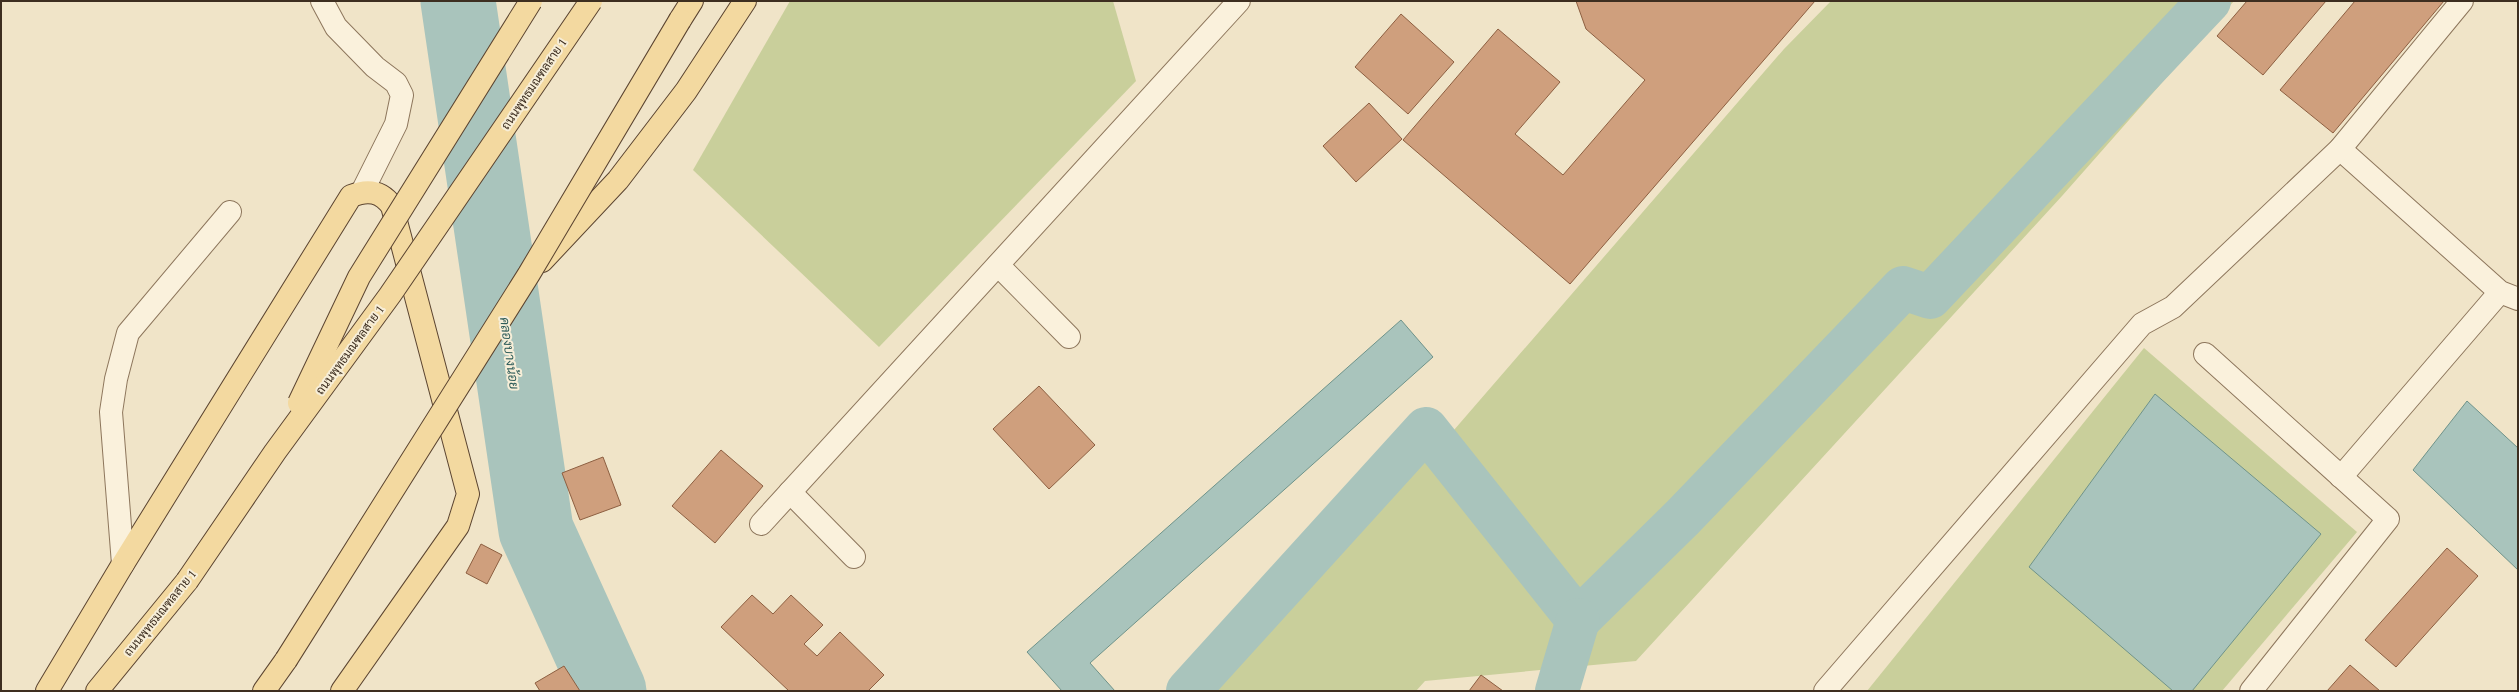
<svg xmlns="http://www.w3.org/2000/svg" width="2519" height="692" viewBox="0 0 2519 692" font-family="Spectral,Sarabun,serif">
<rect width="100%" height="100%" fill="#f0e4c8"/>
<!-- green -->
<g fill="#c9cf9b">
<polygon points="790,1 1113,1 1136,81 879,347 693,170"/>
<polygon points="1831,1 2234,1 2062,196 1636,661 1425,681 1416,691 1204,691 1441,445 1784,49"/>
<polygon points="2144,348 2357,532 2222,691 1867,691"/>
</g>
<!-- water -->
<g fill="#a9c4bc" stroke="#6f938a">
<polygon points="1401,320 1433,357 1090,663 1115,691 1062,691 1027,652"/>
<polygon points="2155,394 2321,534 2192,691 2173,691 2029,567"/>
<polygon points="2467,401 2518,448 2518,570 2413,470"/>
</g>
<g fill="none" stroke-linecap="round" stroke-linejoin="round">
<!-- canal -->
<g stroke="#a9c4bc" stroke-width="44">
<polyline points="1188,691 1426,429 1578,620 1683,517 1903,288 1930,297 2209,1"/>
<polyline points="1557,691 1578,620"/>
</g>
<!-- river -->
<polyline stroke="#a9c4bc" stroke-width="75" points="458,1 536,530 609,691"/>
</g>
<!-- building -->
<g fill="#cf9f7d" stroke="#8d5f41">
<polygon points="1576,1 1815,1 1570,284 1403,140 1498,29 1560,82 1515,134 1563,175 1645,80 1586,29"/>
<polygon points="2247,1 2326,1 2263,75 2217,36"/>
<polygon points="2355,1 2444,1 2333,133 2280,90"/>
<polygon points="1401,14 1454,62 1408,114 1355,67"/>
<polygon points="1369,103 1402,139 1356,182 1323,146"/>
<polygon points="1039,386 1095,445 1049,489 993,429"/>
<polygon points="721,450 763,486 715,543 672,506"/>
<polygon points="603,457 621,505 580,520 562,473"/>
<polygon points="481,544 502,555 487,584 466,573"/>
<polygon points="2447,548 2478,576 2396,667 2365,640"/>
<polygon points="752,595 773,614 791,595 823,625 804,644 817,656 840,632 884,675 868,691 789,691 721,627"/>
<polygon points="2350,665 2380,691 2327,691"/>
<polygon points="564,666 580,691 540,691 535,683"/>
<polygon points="1481,675 1503,691 1469,691"/>
</g>
<g fill="none" stroke-linecap="round" stroke-linejoin="round">
<!-- minor casing -->
<g stroke="#8d765c" stroke-width="24">
<g id="minor">
<polyline points="322,1 336,27 375,67 396,83 402,95 396,124 362,192"/>
<polyline points="2340,149 2500,292 2518,299"/>
<polyline points="998,265 1069,337"/>
<polyline points="2205,354 2388,519 2251,691"/>
<polyline points="2341,477 2500,292"/>
<polyline points="790,492 854,557"/>
<polyline points="761,524 1239,1"/>
<polyline points="123,564 111,412 116,379 128,333 230,212"/>
<polyline points="1825,691 2142,324 2173,307 2340,149 2462,1"/>
</g>
</g>
<!-- major casing -->
<g stroke="#5b4430" stroke-width="24">
<g id="major">
<polyline points="680,20 692,1"/>
<polyline points="542,261 618,180 686,91 745,1"/>
<path d="M47 691 123 564 351 196C368 189 381 191 392 206L468 494 458 526 342 691"/>
<polyline points="97,691 187,581"/>
<polyline points="264,691 286,660"/>
</g>
</g>
<!-- minor -->
<use href="#minor" stroke="#faf1dc" stroke-width="22"/>
<!-- major -->
<use href="#major" stroke="#f3d9a0" stroke-width="22"/>
<!-- major-bridge casing -->
<g stroke="#5b4430" stroke-width="24" stroke-linecap="butt">
<g id="major-bridge">
<polyline points="299,403 359,277 531,1"/>
<polyline points="187,581 275,452 390,295 591,1"/>
<polyline points="286,660 529,274 680,20"/>
</g>
</g>
<!-- major-bridge -->
<use href="#major-bridge" stroke="#f3d9a0" stroke-width="22"/>
</g>
<g text-anchor="middle" stroke-width="4" stroke-linejoin="round" paint-order="stroke">
<!-- street labels -->
<g font-size="12" fill="#3d2e20" stroke="#f7eed8">
<text transform="translate(534 84) rotate(-56)" y="4">ถนนพุทธมณฑลสาย 1</text>
<text transform="translate(350 350) rotate(-54)" y="4">ถนนพุทธมณฑลสาย 1</text>
<text transform="translate(160 613) rotate(-51)" y="4">ถนนพุทธมณฑลสาย 1</text>
</g>
<!-- water labels -->
<g font-size="13" font-style="italic" fill="#2f5d5a" stroke="#f7eed8">
<text transform="translate(510 353) rotate(82)" y="5">คลองบางน้อย</text>
</g>
</g>
<!-- border -->
<rect width="2519" height="692" fill="none" stroke="#3d2e20" stroke-width="4"/>
</svg>
